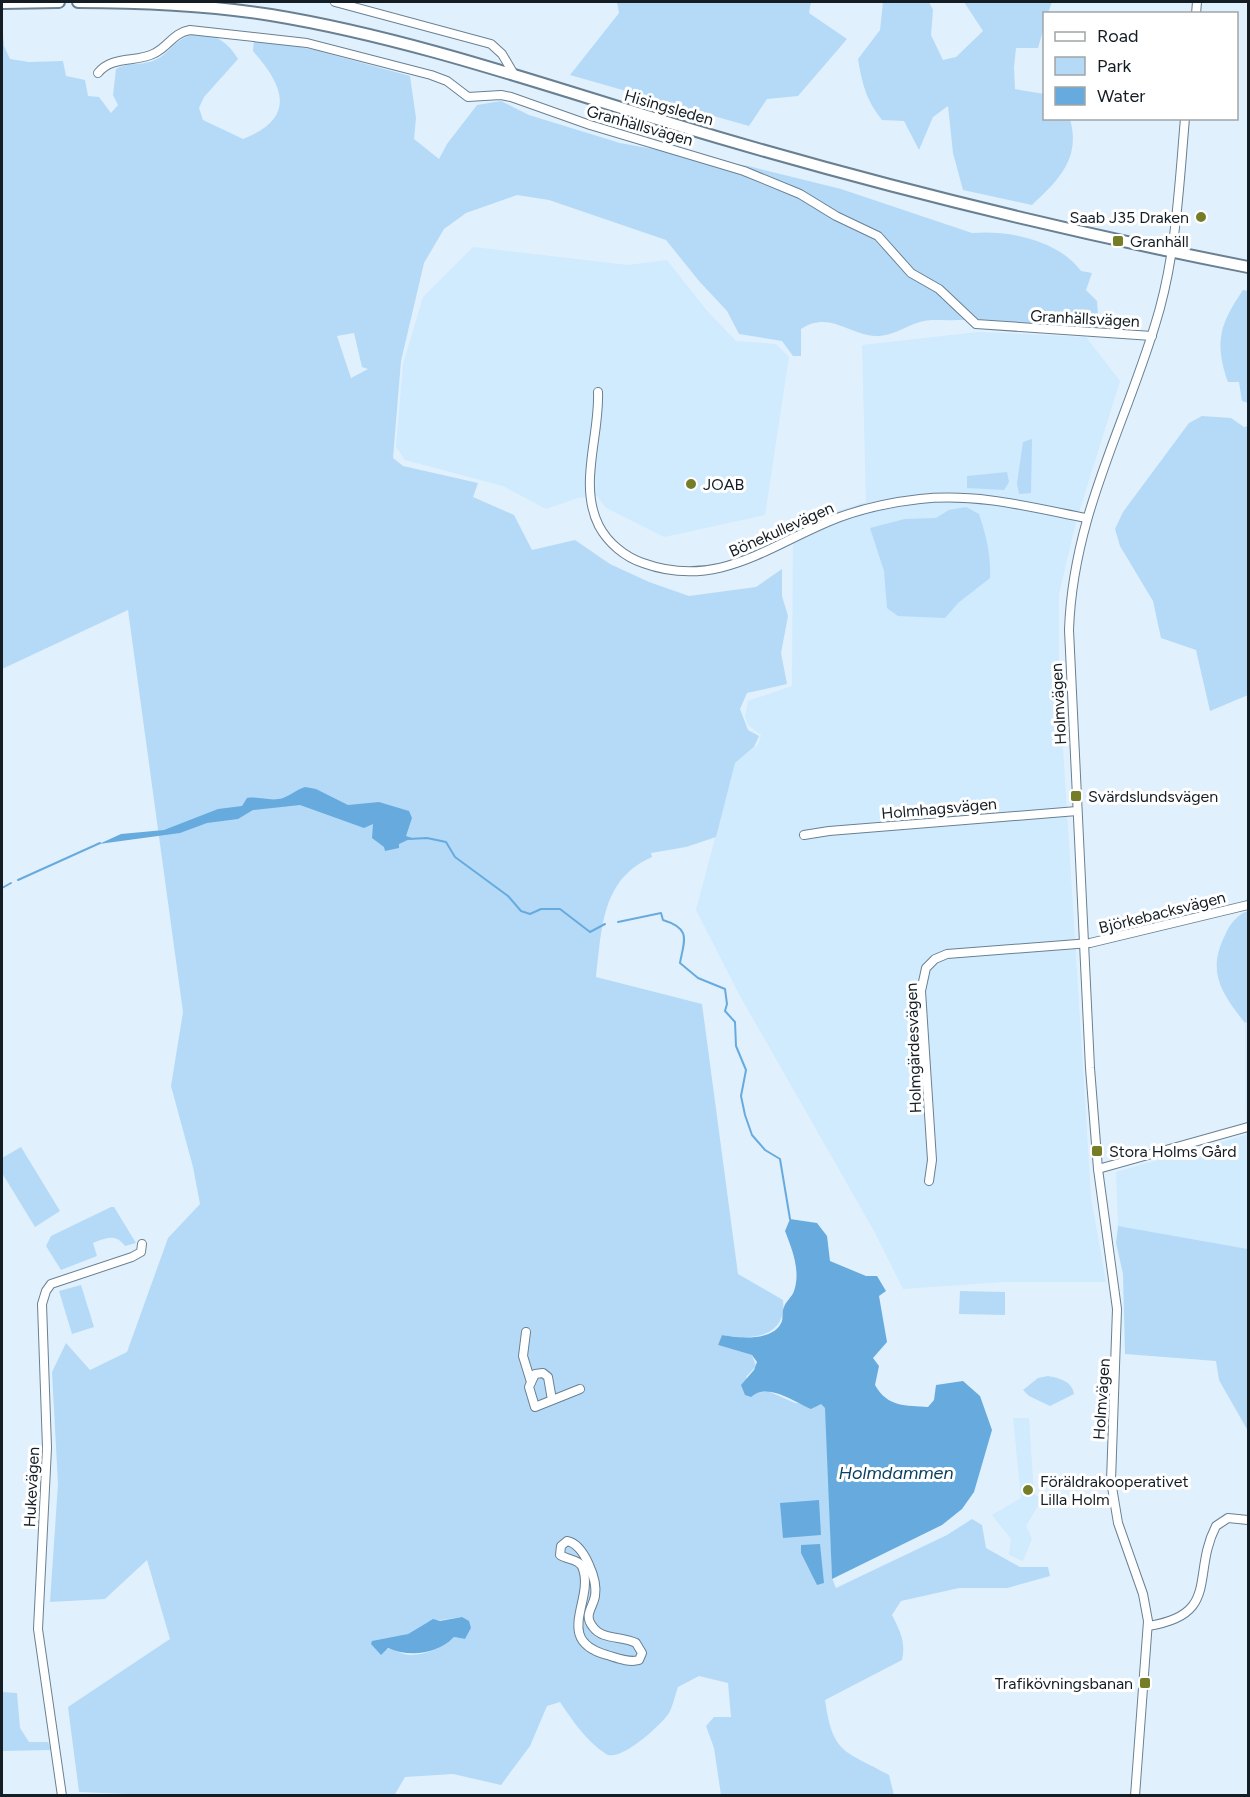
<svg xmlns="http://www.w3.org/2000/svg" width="1250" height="1797" viewBox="0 0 1250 1797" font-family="Figtree,sans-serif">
<rect width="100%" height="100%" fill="#e1f0fd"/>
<!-- built -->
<g fill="#d0eafe">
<polygon points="473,247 628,265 667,260 708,312 736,341 776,344 789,357 765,515 664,537 606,508 597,496 578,498 546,509 503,486 405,460 396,447 403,364 423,297"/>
<polygon points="978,332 1086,337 1120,381 1076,522 1059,594 1059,683 1091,1197 1106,1282 1003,1282 903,1289 874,1231 740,996 696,910 735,763 758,745 761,735 748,725 745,716 748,701 792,686 793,530 821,516 866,502 862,345"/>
<polygon points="1248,1021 1248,1249 1118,1226 1116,1172 1246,1135 1245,1023"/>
<polygon points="1013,1418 1029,1418 1034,1494 1042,1499 1026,1526 1032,1539 1023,1561 1009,1555 1011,1539 992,1515 1021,1498"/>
</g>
<!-- green -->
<g fill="#b4daf7" fill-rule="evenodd">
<polygon points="617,2 811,2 809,13 847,39 798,96 767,99 749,126 570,75 619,13"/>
<path d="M883 2H929L933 10 931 35 943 60 956 57 983 31 964 2H1052L1048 13 1044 14V27L1038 48H1016L1014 67 1015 89 1044 94V118L1070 119C1081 158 1059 180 1032 205L963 190 953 153 948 106 933 117 919 150 904 121 882 120C866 100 862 83 858 59L880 30Z"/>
<path d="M2 22 4 46 10 59 29 62 63 61 66 76 85 80 88 96 99 97 111 113 118 105 113 95 116 69C127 62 145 66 157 59 166 55 171 46 179 41 202 25 226 38 238 59L204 97 199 108 203 120 243 139C296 118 285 87 253 51L254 38 315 50 410 76 416 118 414 139 439 159 447 144 477 105 501 101 529 115 620 143 748 166 841 189 972 233C1009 230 1058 240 1081 271L1092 273 1086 290 1097 301 1099 328C1051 329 1004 319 956 320 946 321 933 319 924 321 906 325 895 336 876 336 849 335 829 310 801 329V356H793L782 341 739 334 727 311 699 281 666 240 549 200 517 195 466 213 444 229 424 263 401 361 393 458 403 466 478 483 473 497 514 515 532 550 575 540 610 564 649 582 689 596 756 587 782 569V596L788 616 781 653 787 684 747 693 740 709 748 730 759 736 754 747 735 763 716 837 686 847 651 853 652 857C601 879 602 929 596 977L702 1004 738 1274 783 1300C787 1339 750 1340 722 1335L718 1345 752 1355 756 1366 746 1377 756 1393 768 1391 795 1403 821 1404 826 1408 832 1578 836 1588 947 1535 972 1519 982 1525 986 1548 1020 1567H1048L1050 1576 1007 1588H959L901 1601 892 1615C900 1631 906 1641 902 1660L825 1700C833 1755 844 1750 889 1775L894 1795H721L714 1748 706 1726 714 1717H731L728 1683 699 1676 678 1687C675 1695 673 1706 669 1713 661 1725 620 1763 606 1754 587 1742 572 1720 560 1702L547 1706 530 1746 501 1785 453 1774 405 1777 394 1796H177L79 1792 68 1707 170 1639 147 1560 105 1599 50 1602 58 1484 52 1372 66 1343 90 1370 127 1352 168 1238 200 1204 193 1167 171 1086 183 1012 128 610 2 669ZM354 333 362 367 368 369 351 378 337 336ZM462 1617 471 1628 465 1639 454 1637C444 1648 419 1658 404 1654 397 1652 392 1648 385 1649L389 1640 408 1634 428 1622Z"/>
<path d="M1243 290 1248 291V403L1242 401 1239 382H1228C1214 342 1220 324 1243 290Z"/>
<polygon points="1202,416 1231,418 1244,427 1248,426 1248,695 1210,711 1196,650 1161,638 1153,601 1120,546 1115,529 1123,512 1189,423"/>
<polygon points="1032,439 1031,493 1019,494 1017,483 1023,442"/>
<polygon points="1007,472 1009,482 1004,490 967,488 967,476"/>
<path d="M966 507 979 514C986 535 991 555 990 578L958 603 945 618 898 616 887 608 884 571 870 528 905 519 936 518 949 510Z"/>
<path d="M1248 911V1021L1245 1023C1221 992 1206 972 1226 933 1230 924 1239 913 1248 911Z"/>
<polygon points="913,987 916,987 919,1059 914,1065 910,1024 915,1023"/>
<polygon points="21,1147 60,1211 35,1227 2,1173 2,1158"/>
<path d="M111 1207H114L136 1243 125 1246C116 1233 105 1238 93 1243L97 1256 61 1270 46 1246 51 1236Z"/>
<polygon points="1118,1226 1248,1249 1248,1431 1219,1380 1216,1361 1125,1354 1123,1274 1116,1243"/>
<polygon points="81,1285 94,1327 72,1334 59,1291"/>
<polygon points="960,1291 1005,1292 1005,1315 959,1314"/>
<path d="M1048 1376C1059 1378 1072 1381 1074 1394L1050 1406 1029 1396 1023 1390 1038 1378Z"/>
<polygon points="2,1692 17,1693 20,1728 29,1742 48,1742 51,1750 2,1751"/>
</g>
<!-- water -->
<g fill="#67abde">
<path d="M305 787 316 789 348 805 379 802 409 811 412 818 406 836 412 838 399 844V848L385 851 384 847 372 838 373 824 364 828 300 805 253 810 238 819 207 823 180 833 99 844 121 834 164 830 218 809 242 806 247 798C259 796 271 802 283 798 291 795 296 790 305 787Z"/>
<path d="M790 1219 817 1223 827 1236 830 1261 866 1276H877L886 1291 879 1296 887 1342 873 1358 879 1366 875 1385C888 1408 906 1405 928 1407L934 1400 936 1385 963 1381 980 1396 992 1430 974 1492 962 1509 942 1525 832 1579 825 1408 821 1404 811 1409C794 1402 768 1382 751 1397L745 1395 741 1385 754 1370 757 1362 752 1355 718 1345 722 1335C739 1338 774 1342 782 1321 783 1317 782 1311 784 1307 786 1301 792 1297 794 1291 801 1271 792 1249 785 1231Z"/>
<polygon points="819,1500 821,1535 783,1538 780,1503"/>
<polygon points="820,1544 824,1583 817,1585 801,1553 801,1545"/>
<path d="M462 1617 469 1621 471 1628 465 1639 454 1637C437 1655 408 1657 388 1648L381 1655 371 1644 372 1641 408 1634 433 1619 440 1621Z"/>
</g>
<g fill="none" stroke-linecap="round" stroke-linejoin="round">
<!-- stream -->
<g stroke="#67abde" stroke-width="2">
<polyline points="409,839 427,838 446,842 455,857 508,896 521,911 530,914 541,909 560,909 590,932 605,924"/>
<polyline points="18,880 100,843"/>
<polyline points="2,888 11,883"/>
<path d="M618 922 661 913 663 920C692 929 684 940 680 963L698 978 725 989 727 1004 725 1011 735 1022 736 1046 746 1070 741 1096 745 1115 752 1135 765 1150 780 1159 790 1219"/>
<polyline points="2,1040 2,1054"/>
</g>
<!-- minor casing -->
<g stroke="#698093" stroke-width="10">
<g id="minor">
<polyline points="335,2 491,44 502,54 515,76"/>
<polyline points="1196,14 1197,2"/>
<path d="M98 73C112 55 137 63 155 53 169 46 173 33 190 30L307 43 431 75 447 81 468 97 501 95 511 97 590 125 744 171 800 194 836 216 878 236 911 273 939 289 976 324 1152 336"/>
<path d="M598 392C600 435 578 485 599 526 608 543 625 557 643 563 720 591 773 542 840 517 865 508 893 502 920 499 978 493 1030 507 1086 518"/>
<polyline points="804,835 829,831 1077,811"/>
<polyline points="1098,1169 1248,1127"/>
<polyline points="929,1181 932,1160 921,991 926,968 935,959 947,954 1090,943 1248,905"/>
<polyline points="526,1332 523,1356 531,1382"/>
<polyline points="552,1400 548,1377 543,1373 535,1374 529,1387 535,1407 580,1389"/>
<path d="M567 1541C584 1544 598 1580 595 1596 593 1608 583 1615 593 1627 602 1640 623 1636 636 1643L642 1653 639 1660C629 1663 617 1658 607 1655 553 1640 594 1601 583 1569 580 1559 568 1560 560 1555L561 1546Z"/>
<path d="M1148 1626C1221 1615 1191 1574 1216 1526L1228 1518 1248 1520"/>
<polyline points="62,1796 38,1629 47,1448 42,1304 46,1291 51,1284 132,1257 141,1252 142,1244"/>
<path d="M1135 1796 1148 1621 1143 1594 1118 1523 1111 1481 1117 1309 1098 1169 1090 1068 1069 630C1073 517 1123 430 1155 325 1176 259 1179 187 1185 118"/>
</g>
</g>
<!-- highway casing -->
<g stroke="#698093" stroke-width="14">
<g id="highway">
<path d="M78 2C142 2 207 5 271 15 423 40 572 95 720 138 894 189 1070 232 1248 267"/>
<polyline points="2,3 59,2"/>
</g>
</g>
<!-- minor -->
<use href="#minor" stroke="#fff" stroke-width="8"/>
<!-- highway -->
<use href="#highway" stroke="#fff" stroke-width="10"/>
</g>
<!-- markers -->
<g fill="#767d27" stroke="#fff" stroke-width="2">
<circle cx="1201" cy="217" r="6"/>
<rect x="1112" y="235" width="12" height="12" rx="3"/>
<circle cx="691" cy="484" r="6"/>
<rect x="1070" y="790" width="12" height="12" rx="3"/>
<rect x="1091" y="1145" width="12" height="12" rx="3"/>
<circle cx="1028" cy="1490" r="6"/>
<rect x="1139" y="1677" width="12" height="12" rx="3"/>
</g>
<g text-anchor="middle" stroke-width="6" stroke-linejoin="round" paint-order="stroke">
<!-- street labels -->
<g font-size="16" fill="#141d24" stroke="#fff">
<text transform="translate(669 107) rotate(16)" y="6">Hisingsleden</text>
<text transform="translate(640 125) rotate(16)" y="6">Granhällsvägen</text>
<text transform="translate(1085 318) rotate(3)" y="6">Granhällsvägen</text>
<text transform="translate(781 529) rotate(-24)" y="6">Bönekullevägen</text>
<text transform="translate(1058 704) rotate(-93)" y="6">Holmvägen</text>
<text transform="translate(939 808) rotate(-5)" y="6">Holmhagsvägen</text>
<text transform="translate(1162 912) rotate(-14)" y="6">Björkebacksvägen</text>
<text transform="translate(913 1048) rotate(-92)" y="6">Holmgärdesvägen</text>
<text transform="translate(1101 1399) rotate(-86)" y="6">Holmvägen</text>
<text transform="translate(31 1487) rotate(-87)" y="6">Hukevägen</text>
</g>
<!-- poi labels -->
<g font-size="16" fill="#141d24" stroke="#fff" text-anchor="start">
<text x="1189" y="223" text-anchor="end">Saab J35 Draken</text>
<text x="1130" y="247">Granhäll</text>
<text x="703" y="490">JOAB</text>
<text x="1088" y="802">Svärdslundsvägen</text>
<text x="1109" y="1157">Stora Holms Gård</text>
<text x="1040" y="1487">Föräldrakooperativet<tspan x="1040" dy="18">Lilla Holm</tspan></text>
<text x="1133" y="1689" text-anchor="end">Trafikövningsbanan</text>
</g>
<!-- water labels -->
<g font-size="18" font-style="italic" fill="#0a4162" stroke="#fff">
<text x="896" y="1479">Holmdammen</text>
</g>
</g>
<!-- border -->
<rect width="1250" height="1797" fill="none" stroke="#141d24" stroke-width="6"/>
<!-- legend -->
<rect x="1043" y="12" width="195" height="108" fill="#ffffff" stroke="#a1a5a7" stroke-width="1.5"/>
<rect x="1055" y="32" width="30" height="9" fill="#ffffff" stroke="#a1a5a7" stroke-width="1.5"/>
<text x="1097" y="42" font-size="18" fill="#141d24">Road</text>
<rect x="1055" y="57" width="30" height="18" fill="#b4daf7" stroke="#a1a5a7" stroke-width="1.5"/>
<text x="1097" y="72" font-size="18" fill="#141d24">Park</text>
<rect x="1055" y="87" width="30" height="18" fill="#67abde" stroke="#a1a5a7" stroke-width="1.5"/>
<text x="1097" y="102" font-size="18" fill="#141d24">Water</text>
</svg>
